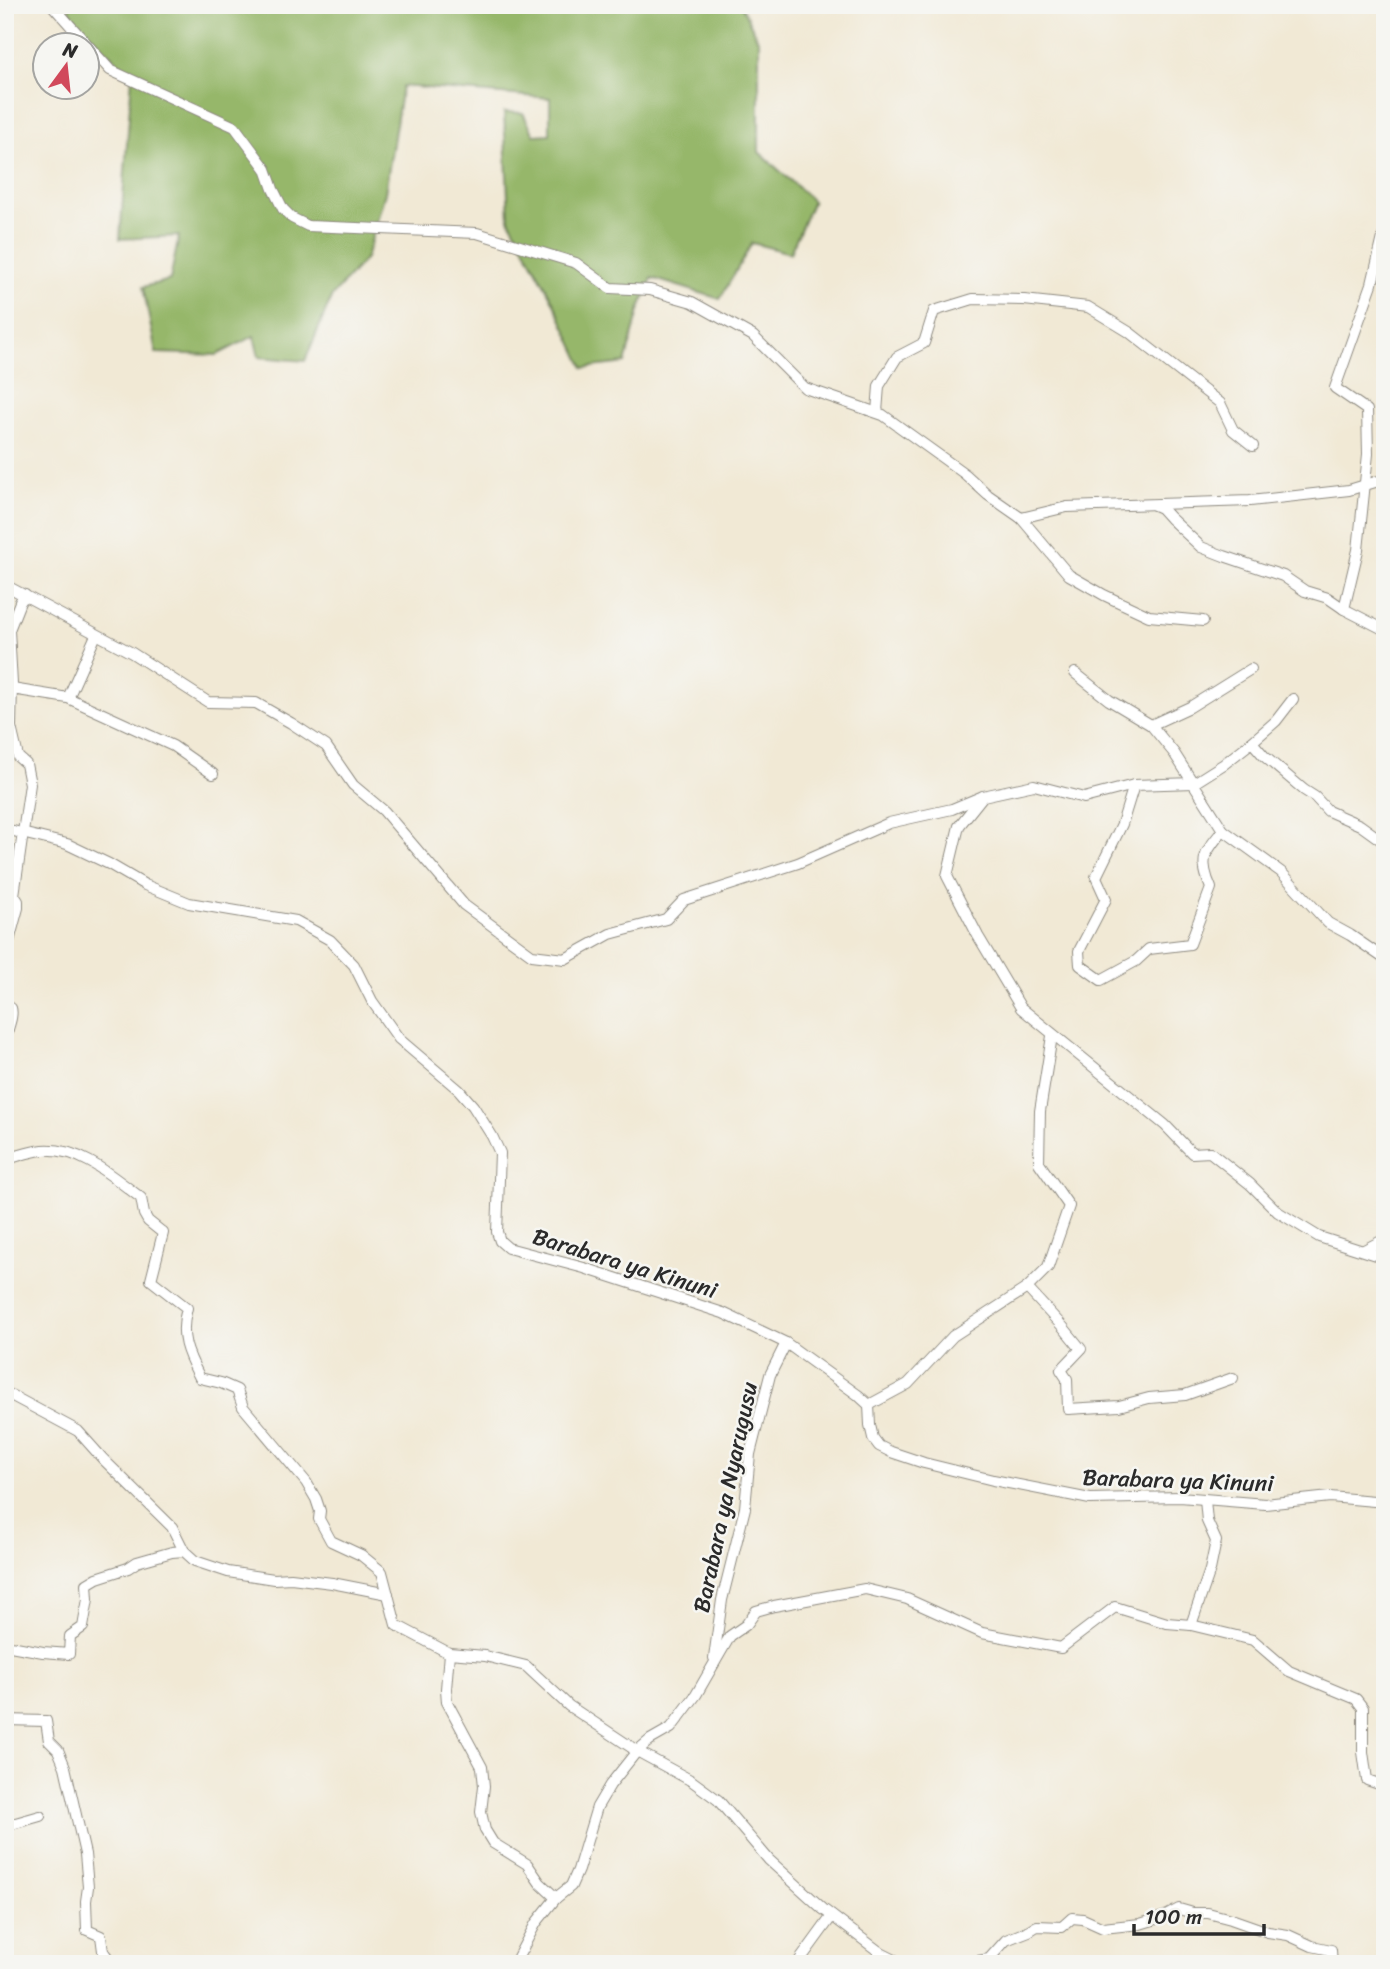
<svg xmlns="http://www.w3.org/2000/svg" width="1390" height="1969" viewBox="0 0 1390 1969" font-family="Sriracha,sans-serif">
<rect width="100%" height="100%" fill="#f6f6f2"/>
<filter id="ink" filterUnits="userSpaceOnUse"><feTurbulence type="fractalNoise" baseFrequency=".0143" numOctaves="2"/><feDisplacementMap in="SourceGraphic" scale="14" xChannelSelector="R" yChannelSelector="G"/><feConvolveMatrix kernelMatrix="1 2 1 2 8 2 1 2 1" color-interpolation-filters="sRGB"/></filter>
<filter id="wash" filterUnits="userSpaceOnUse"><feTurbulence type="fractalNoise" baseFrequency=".00686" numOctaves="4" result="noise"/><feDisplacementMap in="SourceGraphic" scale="28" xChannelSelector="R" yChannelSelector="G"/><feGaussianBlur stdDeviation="1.57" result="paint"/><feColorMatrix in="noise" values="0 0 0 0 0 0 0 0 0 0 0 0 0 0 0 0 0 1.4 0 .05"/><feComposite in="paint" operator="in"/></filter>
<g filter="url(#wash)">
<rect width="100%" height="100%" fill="#f1e9d5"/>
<!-- forest -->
<polygon fill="#96b76b" stroke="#60714b" stroke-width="2" points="67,5 741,5 759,42 759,152 813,201 790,253 752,243 720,299 652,278 639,311 625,363 584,368 552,299 509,219 504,112 523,113 534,135 550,134 550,98 402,86 385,193 366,258 332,296 305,361 259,357 254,336 217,355 156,353 143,287 170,280 179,236 120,239 132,76 76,21"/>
</g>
<g filter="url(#ink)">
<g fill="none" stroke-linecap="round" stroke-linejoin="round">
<!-- street casing -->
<g stroke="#8e8a80" stroke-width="12">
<g id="street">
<polyline points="52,5 110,70 235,127 266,169 273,189 283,209 292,218 308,226 477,233 576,263 610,288 650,290 692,302 753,336 805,388 883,415 965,474 988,495 1021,518 1067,507 1250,501 1349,490 1385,479"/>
<polyline points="1385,229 1372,284 1335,388 1367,410 1368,454 1358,550 1344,609 1385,630"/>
<polyline points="877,412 879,386 897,357 924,343 934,311 973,299 1024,300 1088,307 1129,332 1220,403 1233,430 1253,446"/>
<polyline points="1154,505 1161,508 1170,518 1201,547 1224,556 1283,576 1305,591 1328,598 1344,609"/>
<polyline points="1021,518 1069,575 1104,595 1149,616 1203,621"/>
<polyline points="5,585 132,653 208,702 256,703 291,723 326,746 353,785 384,811 464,905 532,955 565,959 610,934 666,919 684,900 798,863 889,823 952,809 983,796"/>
<polyline points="1075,673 1109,700 1151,725 1174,753 1223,830 1281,872 1328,923 1350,935 1385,959"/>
<polyline points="12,689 68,698 173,746 213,774"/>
<polyline points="68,698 96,635"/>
<polyline points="1293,699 1276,721 1252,742 1224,764 1194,783 1134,785 1084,798 1034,785 983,796 959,826 947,876 978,936 1021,1008 1165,1125 1192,1153 1210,1152 1250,1184 1278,1212 1319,1237 1385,1258"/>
<polyline points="1151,725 1190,707 1251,669"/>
<polyline points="1252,742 1264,756 1304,790 1315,797 1328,811 1360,825 1385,843"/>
<path d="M1134 785 1122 824 1096 877 1106 899 1079 951 1080 965 1101 980 1136 961 1149 949 1190 944 1211 888C1198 858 1205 853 1223 830"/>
<polyline points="5,829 67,844 109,864 145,885 189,903 296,921 330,940 354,965 372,1001 399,1039 459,1090 473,1106 492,1136 500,1153 497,1232 500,1241 508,1248 584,1268 723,1313 786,1343 858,1395 869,1405 870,1425 873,1438 879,1446 891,1452 924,1463 993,1480 1090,1499 1180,1497 1265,1504 1330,1497 1385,1502"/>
<polyline points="5,956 18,908 18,901 14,895 30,784 26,764 18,757 11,727 12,684 9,630 20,602 25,595"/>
<path d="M5 1005 11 1008C14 1017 6 1031 5 1041"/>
<path d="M5 1157 10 1158C21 1155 32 1151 43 1150 80 1147 113 1177 141 1198L144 1214 148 1221 163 1233 151 1280 187 1308C179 1336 187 1353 200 1378L221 1383 237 1390 243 1407 306 1482 316 1499 320 1511 319 1519 331 1541 361 1555 382 1572 396 1625 449 1653 485 1656 526 1666 569 1706 637 1751 692 1781 718 1800 769 1860 823 1909 881 1953 903 1964"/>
<polyline points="1364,1250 1385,1239"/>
<polyline points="1027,1288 1063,1327 1081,1349 1061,1370 1067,1379 1068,1409 1119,1406 1149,1398 1185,1395 1233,1378"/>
<polyline points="5,1392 78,1431 103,1459 172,1527 184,1551 195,1561 228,1572 274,1579 291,1578 332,1583 388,1594"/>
<polyline points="869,1405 908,1384 953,1336 1027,1288 1048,1267 1069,1206 1039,1163 1040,1111 1052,1036"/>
<polyline points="1191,1625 1210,1570 1216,1541 1207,1521 1205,1500"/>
<polyline points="5,1645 43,1652 69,1654 70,1636 83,1627 88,1599 87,1584 97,1578 128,1568 137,1562 172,1552 184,1551"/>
<polyline points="449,1653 446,1689 447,1702 482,1767 484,1786 481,1812 485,1830 493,1843 527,1864 540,1883 556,1898"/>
<polyline points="714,1658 722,1600 745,1508 750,1454 770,1375 786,1343"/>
<polyline points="5,1720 46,1721 49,1741 58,1750 65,1767 85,1854 88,1887 86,1901 87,1930 101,1936 103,1951 112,1964"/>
<polyline points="5,1826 40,1816"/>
<polyline points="519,1964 518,1957 536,1923 556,1898 571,1886 578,1870 597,1807 610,1785 637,1751 650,1740 671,1728 696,1695 730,1636 746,1625 756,1611 774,1606 865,1589 907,1599 982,1633 1061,1648 1115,1607 1167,1623 1191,1625 1253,1640 1289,1671 1356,1699 1363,1708 1363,1752 1367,1780 1385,1786"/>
<polyline points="797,1964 832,1916"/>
<polyline points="961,1964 989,1959 1006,1940 1029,1931 1037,1926 1062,1927 1072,1918 1083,1919 1103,1928 1140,1924 1166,1916 1179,1909 1193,1913 1208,1913 1231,1919 1268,1932 1288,1935 1312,1946 1331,1950 1332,1964"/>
<polyline points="1380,1964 1385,1956"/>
</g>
</g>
<!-- street -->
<use href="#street" stroke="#fff" stroke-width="10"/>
</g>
</g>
<g text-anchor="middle" stroke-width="5" stroke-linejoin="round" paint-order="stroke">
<!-- street labels -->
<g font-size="23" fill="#2b2b2b" stroke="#f6f6f2">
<text transform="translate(625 1263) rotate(17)" y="8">Barabara ya Kinuni</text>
<text transform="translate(1178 1480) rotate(2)" y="8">Barabara ya Kinuni</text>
<text transform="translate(725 1497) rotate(-78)" y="8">Barabara ya Nyarugusu</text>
</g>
</g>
<!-- margin -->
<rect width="1390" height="1969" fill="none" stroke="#f6f6f2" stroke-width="28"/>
<!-- north arrow -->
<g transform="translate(66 66) rotate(15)"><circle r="33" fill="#f6f6f2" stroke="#a5a5a2" stroke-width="2"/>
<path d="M0-5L12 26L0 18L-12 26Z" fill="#d1495b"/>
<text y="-10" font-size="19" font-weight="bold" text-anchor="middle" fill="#2b2b2b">N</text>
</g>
<!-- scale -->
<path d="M1134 1924v10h130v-10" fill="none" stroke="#2b2b2b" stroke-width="3.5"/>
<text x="1145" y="1924" font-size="21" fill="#2b2b2b" stroke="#f6f6f2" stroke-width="5" paint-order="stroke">100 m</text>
</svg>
